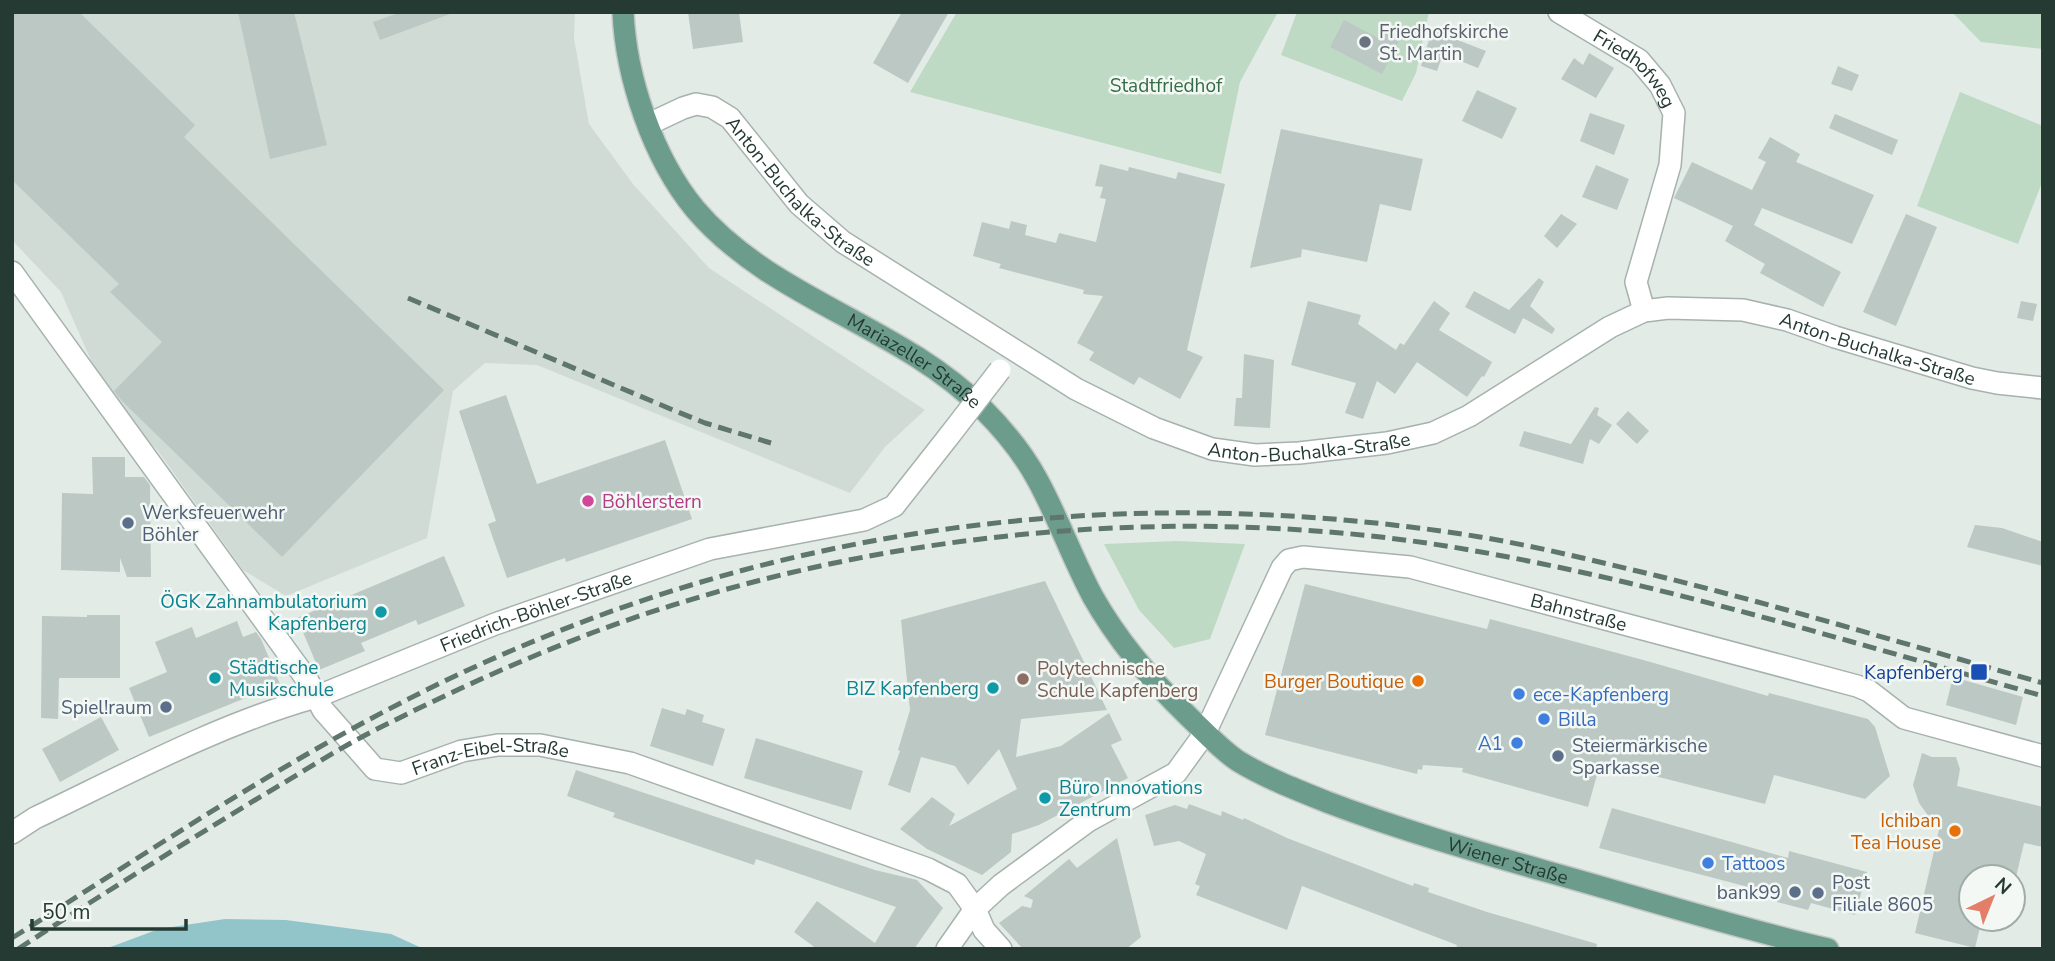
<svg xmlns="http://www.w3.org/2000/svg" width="2055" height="961" viewBox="0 0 2055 961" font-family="'Nunito Sans',sans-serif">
<rect width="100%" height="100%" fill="#e3ebe7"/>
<!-- built -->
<polygon fill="#d1dbd6" points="12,12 575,12 574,38 589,124 633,184 709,268 925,410 885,447 850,493 537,365 485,363 453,391 427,538 286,596 243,570 158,451 108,399 61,292 12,240"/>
<!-- green -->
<g fill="#bedac4">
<polygon points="957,12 1278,12 1240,82 1221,174 910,92"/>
<polygon points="1297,12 1429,12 1416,73 1402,101 1281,55"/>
<polygon points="1952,12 2043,12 2043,49 1981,42"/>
<polygon points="1960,92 2043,126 2043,180 2018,244 1917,206"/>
<polygon points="1177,541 1245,544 1210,639 1174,648 1139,610 1104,544"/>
</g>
<!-- water -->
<polygon fill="#91c5ca" points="225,919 286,920 391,934 424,949 105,949 159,929"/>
<!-- building -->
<g fill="#bbc8c3">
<polygon points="12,12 79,12 195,125 184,137 444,390 282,557 122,401 114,391 162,342 110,292 119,284 12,180"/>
<polygon points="238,12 294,12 327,145 270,159"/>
<polygon points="401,12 449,12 450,14 380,40 373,22"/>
<polygon points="688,12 739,12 743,42 693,49"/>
<polygon points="902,12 949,12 908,83 873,63"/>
<polygon points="1344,20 1378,38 1383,28 1401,37 1382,74 1330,47"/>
<polygon points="1432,30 1486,51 1478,68 1443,54 1437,71 1421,66"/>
<polygon points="1589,53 1614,68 1596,98 1561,79 1574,58 1583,65"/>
<polygon points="1838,66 1859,75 1852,91 1831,84"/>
<polygon points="1477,90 1517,108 1502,139 1462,121"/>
<polygon points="1590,113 1625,125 1614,155 1580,141"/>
<polygon points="1835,114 1898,140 1892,155 1829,128"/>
<polygon points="1281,129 1423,159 1411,211 1380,204 1367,262 1302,249 1301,257 1250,268"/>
<polygon points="1770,137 1800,154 1796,162 1874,195 1852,244 1762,208 1754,225 1841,272 1823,307 1760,273 1765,264 1725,241 1733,226 1674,198 1692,162 1752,190 1766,162 1758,158"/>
<polygon points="1100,164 1128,171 1129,167 1176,179 1178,172 1225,184 1187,350 1203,357 1180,399 1139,377 1134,385 1089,360 1094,352 1077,343 1103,296 1083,294 1084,290 999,268 1001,264 973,256 982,222 1009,229 1011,221 1027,225 1025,235 1056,243 1059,233 1096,242 1106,199 1100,198 1103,187 1095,186"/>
<polygon points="1596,165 1629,179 1617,210 1582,197"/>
<polygon points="1561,214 1577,224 1557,248 1544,236"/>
<polygon points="1906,214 1937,227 1896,326 1863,312"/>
<polygon points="1539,278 1544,282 1530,306 1555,329 1552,334 1523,318 1515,334 1465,307 1474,291 1509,310"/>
<polygon points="1308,301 1361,315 1358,324 1396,350 1400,343 1404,345 1434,301 1450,313 1439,330 1492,362 1484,377 1482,376 1467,397 1417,362 1395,394 1377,381 1363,419 1345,413 1356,383 1291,365"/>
<polygon points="2021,301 2037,304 2033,321 2017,318"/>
<polygon points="1244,354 1274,360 1270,428 1234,426 1236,398 1242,398"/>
<polygon points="506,395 537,484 665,440 692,519 566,562 565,558 507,578 488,524 496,521 459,411"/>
<polygon points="1595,407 1599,408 1597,415 1612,425 1599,444 1590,439 1583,464 1519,446 1524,431 1571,444"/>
<polygon points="1628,411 1649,431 1637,444 1616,424"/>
<polygon points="92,457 125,457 125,477 144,477 150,485 151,577 127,577 120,558 120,572 61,570 62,493 93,494"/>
<polygon points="1975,525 2002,528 2043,542 2043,566 1967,547"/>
<polygon points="444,556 465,606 418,625 416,620 361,643 365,651 319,670 297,618"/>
<polygon points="1045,581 1107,710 1021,719 1016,757 1061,746 1109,713 1122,740 1111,745 1128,778 1039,825 1012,834 1011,852 982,875 927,849 900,829 932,797 955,814 949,826 1017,789 999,749 968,785 955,766 921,757 910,793 888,785 900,751 898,750 910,710 901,620"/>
<polygon points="1305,584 1487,629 1490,619 1647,661 1768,696 1769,693 1868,719 1875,727 1890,776 1865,799 1774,775 1765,804 1643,773 1643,770 1601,761 1588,807 1462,772 1463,768 1423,765 1422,770 1418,769 1417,774 1265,735"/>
<polygon points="87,615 120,615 120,678 59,678 58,719 41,718 42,616 87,617"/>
<polygon points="237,621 243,637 256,632 261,639 280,684 149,737 129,688 167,672 155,642 192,627 196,638"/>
<polygon points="1953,677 2023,697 2016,725 1946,705"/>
<polygon points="662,708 685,715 687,709 704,715 702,722 725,729 713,766 650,746"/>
<polygon points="101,717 119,750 60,782 42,749"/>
<polygon points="756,738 863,771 851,810 744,778"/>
<polygon points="1922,753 1932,757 1956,757 1960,769 1957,786 2043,807 2043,847 2024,843 2016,877 1971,877 1971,919 1982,919 1975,948 1915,933 1941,821 1929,817 1919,803 1913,785"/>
<polygon points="576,770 875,870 917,880 943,908 914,949 817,949 794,932 817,901 875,943 896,907 756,859 754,865 613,817 615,813 567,796"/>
<polygon points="1189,804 1221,816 1222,811 1243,820 1244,818 1287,838 1386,876 1413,886 1414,883 1429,888 1428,892 1487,912 1597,944 1596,949 1456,949 1457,945 1302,886 1287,930 1196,895 1200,886 1195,884 1206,854 1179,841 1154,846 1145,815 1175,805 1187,809"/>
<polygon points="1612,808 1788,858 1789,851 1867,872 1855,915 1811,903 1808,910 1777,902 1779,895 1599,848"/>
<polygon points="1117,838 1141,937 1126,949 1023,949 999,923 1022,906 1031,908 1033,900 1024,896 1069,859 1077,868"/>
</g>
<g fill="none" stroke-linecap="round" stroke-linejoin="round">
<!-- minor casing -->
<g stroke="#a6b2ad" stroke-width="24">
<g id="minor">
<path id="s1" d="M1559 12 1639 60 1660 85 1674 113 1670 165 1636 282 1644 311"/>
<path id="s2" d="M649 124 683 108 696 104 712 107 730 118 799 204 843 242 1076 389 1154 428 1212 449 1255 455 1299 453 1387 443 1433 433 1469 416 1610 327 1644 311 1668 308 1743 310 1787 320 1835 337 1972 378 1997 383 2043 388"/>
<path id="s3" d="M12 272 308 681 323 710 375 769 401 773 462 751 498 745H540L630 763 928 869 957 884 975 909 984 930 1001 949"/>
<path id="s4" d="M12 833 35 818C125 775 219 724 316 697L495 624 710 549 864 520 894 506 949 436"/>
<path id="s5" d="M947 949 975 909 1001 885 1088 821 1176 773 1205 733 1282 568 1289 560 1303 557 1410 567 1857 686 1869 691 1904 718 2043 756"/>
</g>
</g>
<!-- major casing -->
<g stroke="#c2c8c6" stroke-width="24">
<g id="major">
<path id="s6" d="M623 12C626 78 653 158 695 209 771 299 899 325 982 408 1003 429 1023 453 1037 479 1058 517 1072 558 1093 597 1119 643 1152 681 1189 717 1205 732 1220 749 1238 761 1266 778 1297 790 1327 802 1398 829 1471 850 1545 871 1639 897 1733 927 1828 949"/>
</g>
</g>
<!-- minor -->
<use href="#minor" stroke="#fff" stroke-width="21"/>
<!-- major -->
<use href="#major" stroke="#6c9c8c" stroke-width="21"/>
<!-- rail -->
<g stroke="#5f766e" stroke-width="5" stroke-dasharray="14 7" stroke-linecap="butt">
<polyline points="408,298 673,410 705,423 771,443"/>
<path d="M12 938C161 844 308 744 468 670 786 523 1123 482 1468 535 1532 545 1595 561 1658 576 1787 608 1915 647 2043 683"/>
<path d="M18 949C96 898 175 849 255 800 298 775 340 747 385 725 481 677 580 633 683 602 932 525 1213 505 1470 550 1664 584 1853 643 2043 696"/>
</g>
<!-- minor-bridge casing -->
<g stroke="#a6b2ad" stroke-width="24" stroke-linecap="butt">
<polyline id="minor-bridge" points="949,436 1000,370"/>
</g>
<!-- minor-bridge -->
<use href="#minor-bridge" stroke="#fff" stroke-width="21"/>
</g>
<!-- markers -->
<circle fill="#6b7280" stroke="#f3f8f5" stroke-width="2.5" cx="1365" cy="42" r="7"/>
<circle fill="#d1479c" stroke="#f3f8f5" stroke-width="2.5" cx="588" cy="501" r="7"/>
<g fill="#5c6f8a" stroke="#f3f8f5" stroke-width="2.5">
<circle cx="128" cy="523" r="7"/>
<circle cx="166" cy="707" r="7"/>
<circle cx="1558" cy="756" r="7"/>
<circle cx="1795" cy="892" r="7"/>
<circle cx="1818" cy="893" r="7"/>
</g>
<g fill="#0f9aa8" stroke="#f3f8f5" stroke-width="2.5">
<circle cx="381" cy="612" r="7"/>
<circle cx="215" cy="678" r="7"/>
<circle cx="993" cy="688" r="7"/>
<circle cx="1045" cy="798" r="7"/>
</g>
<rect fill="#1a4fb4" stroke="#f3f8f5" stroke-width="2.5" x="1970" y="663" width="18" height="18" rx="3.5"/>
<circle fill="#8d6e63" stroke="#f3f8f5" stroke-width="2.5" cx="1023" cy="679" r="7"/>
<g fill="#e8710a" stroke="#f3f8f5" stroke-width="2.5">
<circle cx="1418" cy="681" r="7"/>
<circle cx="1955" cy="831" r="7"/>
</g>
<g fill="#3f7fe0" stroke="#f3f8f5" stroke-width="2.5">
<circle cx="1519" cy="694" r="7"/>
<circle cx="1544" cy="719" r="7"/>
<circle cx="1517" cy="743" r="7"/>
<circle cx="1708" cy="863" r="7"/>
</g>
<g text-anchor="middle" stroke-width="5" stroke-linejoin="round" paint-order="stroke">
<!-- worship labels -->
<g font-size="19" fill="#5b616d" stroke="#f3f8f5" text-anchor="start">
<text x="1379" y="38">Friedhofskirche<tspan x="1379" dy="22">St. Martin</tspan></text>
</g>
<!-- street labels -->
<g font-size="19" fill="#243a33" stroke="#f3f8f5">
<text dy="7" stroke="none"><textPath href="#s1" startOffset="96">Friedhofweg</textPath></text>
<text dy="7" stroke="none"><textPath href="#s2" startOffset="191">Anton-Buchalka-Straße</textPath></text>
<text dy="7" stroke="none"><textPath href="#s2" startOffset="1388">Anton-Buchalka-Straße</textPath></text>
<text dy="7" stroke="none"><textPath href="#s6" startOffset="481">Mariazeller Straße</textPath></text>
<text dy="7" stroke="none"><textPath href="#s2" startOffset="779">Anton-Buchalka-Straße</textPath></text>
<text dy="7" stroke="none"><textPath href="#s4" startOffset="570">Friedrich-Böhler-Straße</textPath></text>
<text dy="7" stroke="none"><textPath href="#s5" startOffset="831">Bahnstraße</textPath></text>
<text dy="7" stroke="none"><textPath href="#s3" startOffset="735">Franz-Eibel-Straße</textPath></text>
<text dy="7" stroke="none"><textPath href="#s6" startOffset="1293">Wiener Straße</textPath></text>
</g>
<!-- park labels -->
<g font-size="19" fill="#336d45" stroke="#f3f8f5">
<text x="1166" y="92">Stadtfriedhof</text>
</g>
<!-- hotel labels -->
<g font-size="19" fill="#b23c85" stroke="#f3f8f5" text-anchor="start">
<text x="602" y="508">Böhlerstern</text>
</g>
<!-- service labels -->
<g font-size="19" fill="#4e5e75" stroke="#f3f8f5" text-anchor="start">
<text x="142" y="519">Werksfeuerwehr<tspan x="142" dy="22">Böhler</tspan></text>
<text x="152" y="714" text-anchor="end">Spiel!raum</text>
<text x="1572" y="752">Steiermärkische<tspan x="1572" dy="22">Sparkasse</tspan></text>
<text x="1832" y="889">Post<tspan x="1832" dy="22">Filiale 8605</tspan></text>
<text x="1781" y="899" text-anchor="end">bank99</text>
</g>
<!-- culture labels -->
<g font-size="19" fill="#0d838f" stroke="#f3f8f5" text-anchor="end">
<text x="367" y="608">ÖGK Zahnambulatorium<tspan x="367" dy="22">Kapfenberg</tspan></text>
<text x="229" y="674" text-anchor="start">Städtische<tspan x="229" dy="22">Musikschule</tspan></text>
<text x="979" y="695">BIZ Kapfenberg</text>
<text x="1059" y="794" text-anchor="start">Büro Innovations<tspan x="1059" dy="22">Zentrum</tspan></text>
</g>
<!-- education labels -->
<g font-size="19" fill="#785e54" stroke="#f3f8f5" text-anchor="start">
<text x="1037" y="675">Polytechnische<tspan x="1037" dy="22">Schule Kapfenberg</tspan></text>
</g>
<!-- transit labels -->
<g font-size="19" fill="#164399" stroke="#f3f8f5" text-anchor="end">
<text x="1963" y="679">Kapfenberg</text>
</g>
<!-- food labels -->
<g font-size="19" fill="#c56008" stroke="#f3f8f5" text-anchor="end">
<text x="1404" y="688">Burger Boutique</text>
<text x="1941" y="827">Ichiban<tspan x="1941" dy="22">Tea House</tspan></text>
</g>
<!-- shop labels -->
<g font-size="19" fill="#366cbe" stroke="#f3f8f5" text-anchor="start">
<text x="1533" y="701">ece-Kapfenberg</text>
<text x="1558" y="726">Billa</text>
<text x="1503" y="750" text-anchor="end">A1</text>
<text x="1722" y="870">Tattoos</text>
</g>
</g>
<!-- border -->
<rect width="2055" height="961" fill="none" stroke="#243a33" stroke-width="28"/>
<!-- north arrow -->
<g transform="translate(1992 898) rotate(43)"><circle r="33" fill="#f3f8f5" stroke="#a0aca7" stroke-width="2"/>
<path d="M0-5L12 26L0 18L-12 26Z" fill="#e37e69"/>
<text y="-10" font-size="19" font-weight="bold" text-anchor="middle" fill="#243a33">N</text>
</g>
<!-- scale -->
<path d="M32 919v10h154v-10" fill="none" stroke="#243a33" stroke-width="3.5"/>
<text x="42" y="919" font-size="21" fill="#243a33" stroke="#f3f8f5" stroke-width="5" paint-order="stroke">50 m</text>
</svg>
